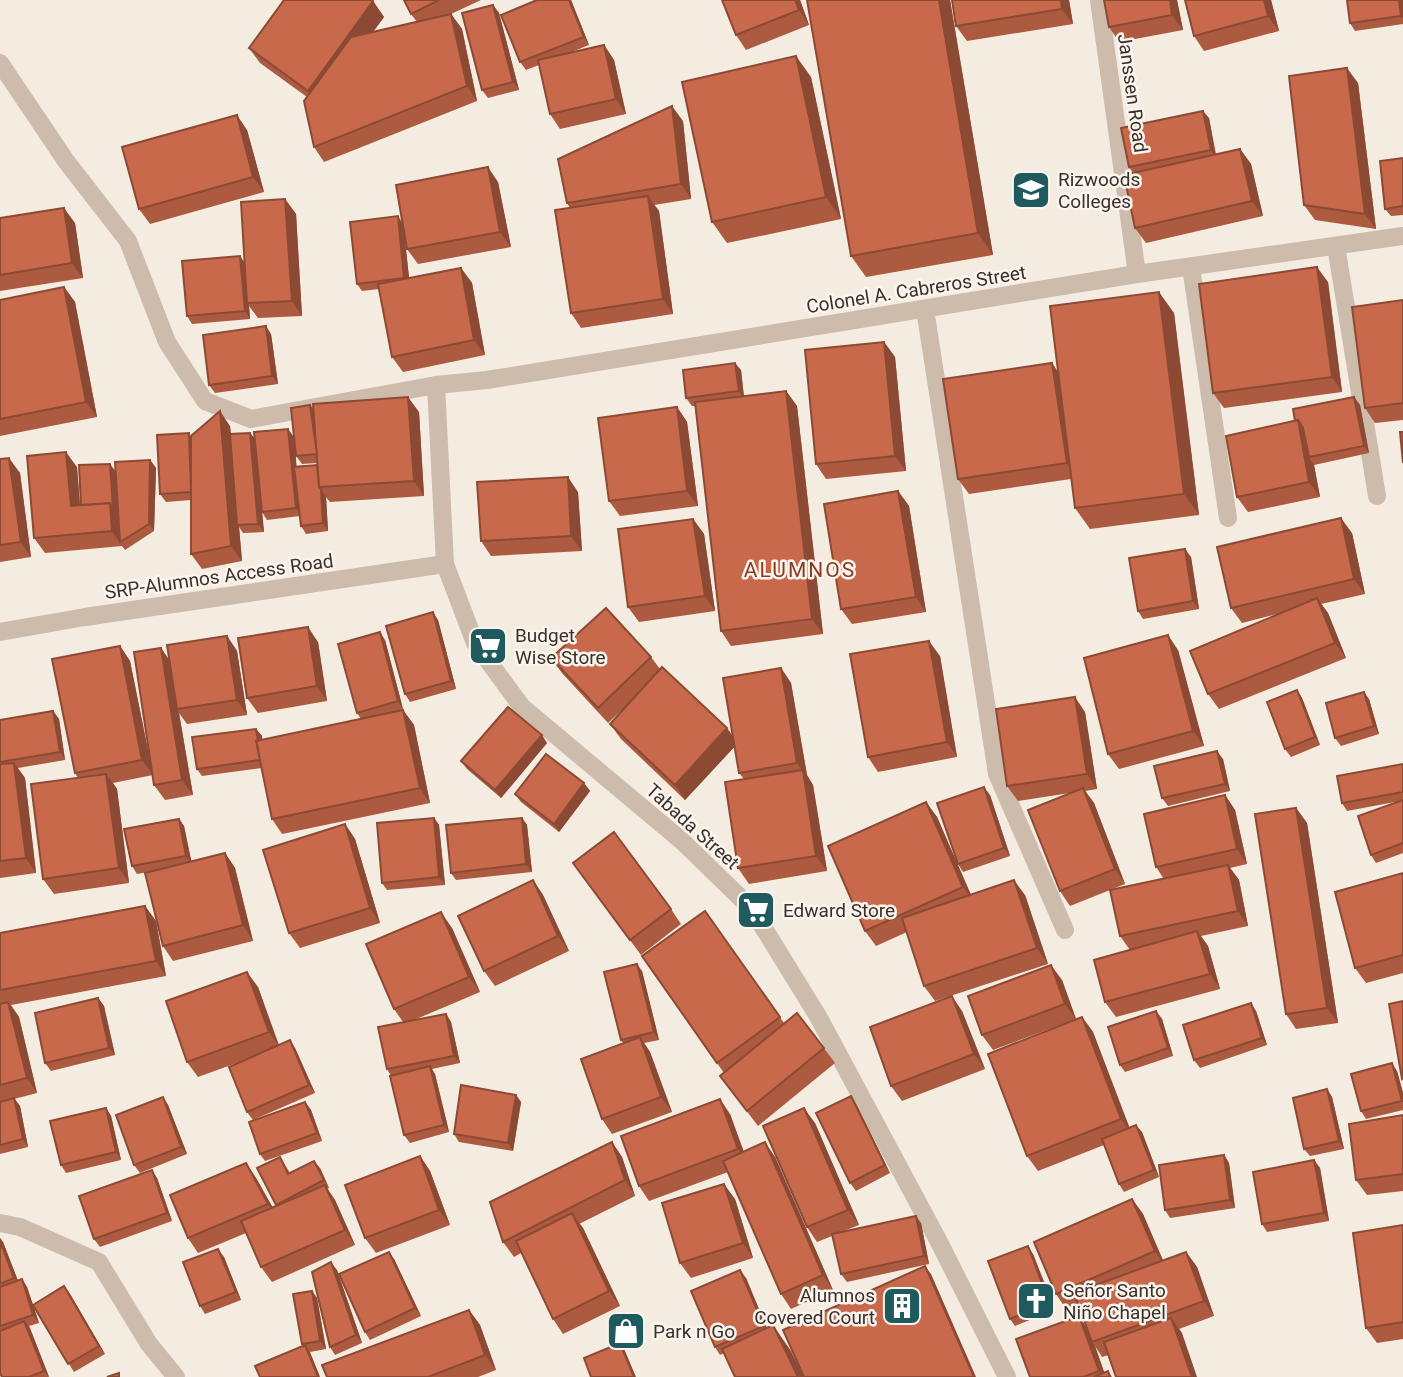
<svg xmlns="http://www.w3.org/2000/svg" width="1403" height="1377" viewBox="0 0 1403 1377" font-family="Roboto,sans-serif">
<rect width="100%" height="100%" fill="#f4ebe1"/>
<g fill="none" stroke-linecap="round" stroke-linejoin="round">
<!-- minor -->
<g stroke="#cdbbac" stroke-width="18">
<polyline points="1099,0 1137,274"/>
<polyline points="0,63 66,161 128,241 167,342 205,401 251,419 436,385 487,380 1137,274 1403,236"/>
<polyline points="1336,246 1377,496"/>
<polyline points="1191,267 1228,518"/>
<polyline points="925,309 997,774 1065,930"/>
<polyline points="436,385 445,564 475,643 522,707 682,841 752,909 819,1018 938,1240 1007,1377"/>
<polyline points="0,632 85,617 445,564"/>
<polyline points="0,1223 20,1227 99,1262 149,1344 176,1377"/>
</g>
</g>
<!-- wall -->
<g fill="#ac5a40">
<polygon points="404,0 481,0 451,14 462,29 477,101 324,162 314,147 307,97 260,63 249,48 373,1 384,17 373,32 417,22 411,14"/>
<polygon points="571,0 589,45 569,53 604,45 614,60 626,114 560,129 550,114 539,65 526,70 520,62"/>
<polygon points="722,0 800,0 809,25 746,50 736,35"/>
<polygon points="950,0 993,255 866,277 851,256"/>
<polygon points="1069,0 1073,24 967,41 956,26"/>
<polygon points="1104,0 1177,0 1183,30 1119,42 1109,27"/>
<polygon points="1185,0 1271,0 1279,31 1204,51 1194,36"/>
<polygon points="1403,0 1403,24 1355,31 1350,23"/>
<polygon points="493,5 499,13 519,90 488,98 482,90"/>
<polygon points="811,77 841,219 727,243 712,222"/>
<polygon points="1358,83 1376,229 1315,220 1304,205"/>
<polygon points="1209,118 1216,154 1240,149 1251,164 1263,216 1146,243 1135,228 1133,173 1129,167"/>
<polygon points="683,121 691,199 654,205 659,211 673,314 581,328 571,313 570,208 567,203"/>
<polygon points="247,130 264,192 150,224 139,209"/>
<polygon points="1403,158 1403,215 1391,216 1385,209"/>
<polygon points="498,182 511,247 418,264 407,249 404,229 409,278 461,268 472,283 485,355 403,372 392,357 379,289 362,291 357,284 403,224"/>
<polygon points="285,199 296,214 302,316 258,318 249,306 250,319 192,324 187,316 245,262"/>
<polygon points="0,218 75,223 83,278 0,291"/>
<polygon points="1328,282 1342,392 1224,408 1213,393"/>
<polygon points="64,287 75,302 97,417 0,436 0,300"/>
<polygon points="1403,300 1403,420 1375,423 1365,408"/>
<polygon points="1174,313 1199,515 1090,529 1075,508 1071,479 969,494 958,479 1052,363 1058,373"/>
<polygon points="271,334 278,384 215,393 209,385"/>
<polygon points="884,342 895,357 906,471 826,479 816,464"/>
<polygon points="741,370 744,396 786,391 797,406 823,634 731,646 721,631 695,406 692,406 686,398"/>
<polygon points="1354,397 1360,405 1369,453 1314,465 1320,497 1248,512 1237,497 1295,421"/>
<polygon points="310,405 314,410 419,412 424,496 330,502 326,497 328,531 306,534 301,526 300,516 267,520 262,512 261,507 264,532 243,533 239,527 242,561 202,569 191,554 191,500 166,502 160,494 191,436 230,426 231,434 250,433 254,438 294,437 296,466 317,465 317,463 302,464 296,456"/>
<polygon points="677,407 687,422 698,506 620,516 609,501"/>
<polygon points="0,459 20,473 31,557 0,562"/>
<polygon points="150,460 156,468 154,531 125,550 122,546 45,553 34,538 77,467 80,505 116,472"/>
<polygon points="898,491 909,506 926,612 852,624 841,609"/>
<polygon points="578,492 582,551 491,556 481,541"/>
<polygon points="693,519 704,534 715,611 639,622 628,607"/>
<polygon points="1352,533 1365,594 1321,604 1328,613 1346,658 1219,709 1208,694 1281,613 1242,623 1231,608"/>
<polygon points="1191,557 1199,609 1143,619 1138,611"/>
<polygon points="438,620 456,689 410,702 405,694"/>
<polygon points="227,636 237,651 247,715 187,724 179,713 193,795 165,800 154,785 161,648 170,661"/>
<polygon points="385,640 403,709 390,713 403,710 414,725 430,803 282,834 272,819 262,768 202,776 197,769 256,729 262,736 262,740 361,719 357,713"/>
<polygon points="318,642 327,701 258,713 247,698"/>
<polygon points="120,646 130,661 153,775 113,783 117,789 129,883 54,894 43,879 78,778 75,773"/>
<polygon points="1178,650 1204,746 1119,769 1108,754"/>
<polygon points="940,656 957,757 878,772 868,757"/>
<polygon points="651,657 660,669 733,737 781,668 791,683 807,775 813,785 827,871 749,884 738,868 744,779 739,773 735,746 685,800 621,739 610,724 628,704 608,723 562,673 551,658"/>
<polygon points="1297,690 1302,698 1320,745 1291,757 1285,749"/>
<polygon points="1369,699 1379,734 1341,746 1335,738"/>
<polygon points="53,711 59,719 65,760 18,768 25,778 36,873 0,878 0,720"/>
<polygon points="1085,712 1097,789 1085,791 1094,803 1125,884 1070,906 1060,891 1070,793 1018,801 1007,786"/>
<polygon points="547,743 501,798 467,769 461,761"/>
<polygon points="1223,759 1230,791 1168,806 1162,798"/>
<polygon points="1403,764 1403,853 1376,863 1371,855 1395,802 1347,811 1342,803"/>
<polygon points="584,783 590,791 559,832 521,802 515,794"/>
<polygon points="990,795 1010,856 963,872 958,864"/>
<polygon points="1225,795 1235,810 1247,864 1230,868 1239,880 1248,926 1201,936 1208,946 1220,989 1116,1017 1105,1002 1130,950 1120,936 1164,879 1156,867"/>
<polygon points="926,802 937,817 971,895 1025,895 1048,964 935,1001 924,986 907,932 876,946 865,931"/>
<polygon points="1296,808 1307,823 1338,1023 1296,1029 1286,1014"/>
<polygon points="434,818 439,825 445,885 387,890 382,883"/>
<polygon points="522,818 527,825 532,872 456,880 451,873"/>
<polygon points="179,819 184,826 191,861 225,853 235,868 253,941 173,961 163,946 148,872 137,874 132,866"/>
<polygon points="345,824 355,839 380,923 300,948 289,933"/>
<polygon points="573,863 671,909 681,924 641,955"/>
<polygon points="1403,873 1403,973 1366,983 1355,968"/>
<polygon points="533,880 543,895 569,951 495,986 484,971"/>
<polygon points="145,906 156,921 166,976 11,1005 19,1017 37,1093 14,1099 20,1106 28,1147 0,1154 0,933"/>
<polygon points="705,911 784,1023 824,1048 835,1063 758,1126 720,1076 724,1073 642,956"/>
<polygon points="452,928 480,992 414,1020 446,1014 451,1022 460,1063 432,1069 435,1074 449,1132 410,1143 404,1135 391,1076 387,1069 403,1022 394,1009"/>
<polygon points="642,971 659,1040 644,1043 650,1052 672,1112 612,1134 602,1119 623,1043 621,1040"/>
<polygon points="1062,980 1076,1019 993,1050 982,1035"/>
<polygon points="258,987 279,1045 295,1048 315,1093 253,1120 247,1112 253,1057 198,1077 187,1062"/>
<polygon points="98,998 104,1006 115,1055 51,1071 45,1063"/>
<polygon points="962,1011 985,1069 902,1101 891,1086"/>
<polygon points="1156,1011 1162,1019 1173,1056 1125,1072 1120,1065"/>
<polygon points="1256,1011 1267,1045 1200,1068 1194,1060"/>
<polygon points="1082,1017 1093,1032 1129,1128 1142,1132 1159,1177 1124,1192 1119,1184 1104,1145 1038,1171 1027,1156"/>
<polygon points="1397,1071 1403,1093 1403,1110 1366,1119 1361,1111"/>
<polygon points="1327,1089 1332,1097 1344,1149 1310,1156 1304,1149"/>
<polygon points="516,1095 521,1102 513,1151 459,1142 454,1134"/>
<polygon points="163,1097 168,1105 187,1154 140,1173 134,1165"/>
<polygon points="305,1102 311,1110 322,1141 265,1161 260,1154"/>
<polygon points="856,1104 890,1173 856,1191 850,1183"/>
<polygon points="106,1108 111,1116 121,1160 66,1173 61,1165"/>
<polygon points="730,1114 744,1152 775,1157 833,1290 791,1309 781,1294 728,1172 649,1201 639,1186"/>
<polygon points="1403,1115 1403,1191 1367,1195 1356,1180"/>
<polygon points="815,1123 859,1225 844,1231 921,1223 929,1264 847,1282 841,1274 832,1236 817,1242 807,1227"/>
<polygon points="612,1142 622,1157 635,1196 579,1224 583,1228 620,1306 563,1334 553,1319 521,1253 514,1257 503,1242"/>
<polygon points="1224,1155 1229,1163 1235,1208 1170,1218 1165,1210"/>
<polygon points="420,1156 430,1171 450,1225 376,1253 365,1238"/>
<polygon points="280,1157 290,1173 320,1168 329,1188 327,1189 335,1200 355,1245 272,1282 261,1267 246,1233 198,1253 188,1238 246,1163 256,1178 273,1208 276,1206"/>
<polygon points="1314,1160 1320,1168 1329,1221 1267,1232 1262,1224"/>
<polygon points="157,1178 172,1221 100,1247 94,1239"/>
<polygon points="735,1199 753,1258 691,1278 680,1263"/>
<polygon points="1132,1199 1143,1214 1163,1260 1186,1252 1197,1267 1214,1316 1179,1329 1182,1333 1102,1357 1095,1346 1104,1373 1108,1371 1112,1377 1030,1377 1087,1328 1078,1304 1066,1309 1056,1294"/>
<polygon points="1403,1225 1403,1339 1377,1343 1366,1328"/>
<polygon points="0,1238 3,1242 18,1281 22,1279 27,1287 33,1305 70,1294 105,1354 74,1372 33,1305 39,1323 29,1326 49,1377 2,1377 0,1373"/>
<polygon points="1033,1254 1055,1310 1015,1326 1010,1319"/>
<polygon points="224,1257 241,1300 205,1314 200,1306"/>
<polygon points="394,1259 421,1316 370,1340 365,1332"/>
<polygon points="337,1270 362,1343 335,1355 330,1347"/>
<polygon points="746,1278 767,1328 791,1351 724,1353 720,1355 715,1347"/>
<polygon points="312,1291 317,1298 326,1349 310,1352 320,1377 302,1344"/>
<polygon points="469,1310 480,1325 496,1370 478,1377 327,1377"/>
</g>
<!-- shaded-wall -->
<g fill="#8c4a34">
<polygon points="569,0 571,0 589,45 584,37"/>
<polygon points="795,0 800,0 809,25 799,10"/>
<polygon points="939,0 950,0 993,255 978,233"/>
<polygon points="1061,0 1069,0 1073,24 1062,9"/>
<polygon points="1170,0 1177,0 1183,30 1172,15"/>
<polygon points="1264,0 1271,0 1279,31 1268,16"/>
<polygon points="1399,0 1403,0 1403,19 1401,16"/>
<polygon points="373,1 384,17 318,106 308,91"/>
<polygon points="493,5 499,13 519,90 513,82"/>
<polygon points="451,14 462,29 477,101 467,86"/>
<polygon points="604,45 614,60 626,114 616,99"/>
<polygon points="796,56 811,77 841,219 826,197"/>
<polygon points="1347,68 1358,83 1376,229 1365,214"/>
<polygon points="672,106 683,121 691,199 681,184"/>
<polygon points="1203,111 1209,118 1216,158 1211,150"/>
<polygon points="237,115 247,130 264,192 253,177"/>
<polygon points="1240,149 1251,164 1263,216 1252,201"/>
<polygon points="488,167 498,182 511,247 500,232"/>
<polygon points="648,196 659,211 673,314 663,299"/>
<polygon points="285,199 296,214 302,316 292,301"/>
<polygon points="64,208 75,223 83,278 72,263"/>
<polygon points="398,216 403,224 410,286 404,278"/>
<polygon points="240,256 245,263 247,303 249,306 250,319 245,311"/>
<polygon points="1317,267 1328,282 1342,392 1332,377"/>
<polygon points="461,268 472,283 485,355 474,340"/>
<polygon points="64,287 75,302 97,417 86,402"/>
<polygon points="1159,292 1174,313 1199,515 1184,494"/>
<polygon points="266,326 271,334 278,384 272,376"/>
<polygon points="884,342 895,357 906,471 895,456"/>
<polygon points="735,363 741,370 744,399 739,391"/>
<polygon points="1052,363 1062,378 1077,478 1067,463"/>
<polygon points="786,391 797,406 823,634 812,619"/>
<polygon points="408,397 419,412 424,496 414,481"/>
<polygon points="1354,397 1360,405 1369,453 1364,446"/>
<polygon points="310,405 316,413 317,454"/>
<polygon points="677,407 687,422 698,506 687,491"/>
<polygon points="220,411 230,426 239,525 237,525 239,527 242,561 231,546"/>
<polygon points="1298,420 1308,435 1309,457 1314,465 1320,497 1309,482"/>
<polygon points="288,429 294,437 301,516 296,508"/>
<polygon points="250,433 256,440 264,532 258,524"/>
<polygon points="66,452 77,467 81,521 71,506"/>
<polygon points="9,458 20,473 31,557 21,542"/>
<polygon points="150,460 156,468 154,531 149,524"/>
<polygon points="110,464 116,472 120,542 122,546 112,531 110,503"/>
<polygon points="568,477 578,492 582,551 571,536"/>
<polygon points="321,489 326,497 328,531 323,523"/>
<polygon points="898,491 909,506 926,612 916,597"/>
<polygon points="1341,518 1352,533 1365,594 1354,579"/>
<polygon points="693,519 704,534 715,611 705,596"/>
<polygon points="1185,549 1191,557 1199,609 1193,601"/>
<polygon points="1317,598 1328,613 1346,658 1335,643"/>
<polygon points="433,612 438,620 456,689 451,681"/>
<polygon points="308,627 318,642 327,701 317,686"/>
<polygon points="380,632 385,640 403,709 398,701"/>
<polygon points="1168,635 1178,650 1204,746 1193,731"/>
<polygon points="227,636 237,651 247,715 237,700"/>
<polygon points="929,641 940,656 957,757 947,742"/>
<polygon points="120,646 130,661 153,775 142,760"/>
<polygon points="161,648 171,663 177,709 179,713 193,795 182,780"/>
<polygon points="781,668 791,683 807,775 813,785 827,871 816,856 803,772 797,763"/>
<polygon points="1297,690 1302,698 1320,745 1315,737"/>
<polygon points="1364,692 1369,699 1379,734 1374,726"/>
<polygon points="1075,697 1085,712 1097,789 1087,774"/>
<polygon points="403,710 414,725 430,803 420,788"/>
<polygon points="53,711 59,719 65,760 60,752"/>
<polygon points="727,728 738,743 685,800 675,785"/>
<polygon points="256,729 262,736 265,768 260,760"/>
<polygon points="542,735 547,743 501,798 495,790"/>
<polygon points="1217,751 1223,759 1230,791 1225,784"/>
<polygon points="14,763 25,778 36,873 26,858"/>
<polygon points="106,774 117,789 129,883 119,868"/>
<polygon points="584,783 590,791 559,832 554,824"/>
<polygon points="984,787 990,795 1010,856 1004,848"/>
<polygon points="1083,788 1094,803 1125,884 1115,869"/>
<polygon points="1225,795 1235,810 1247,864 1237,849"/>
<polygon points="926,802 937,817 974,902 963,887"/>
<polygon points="1296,808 1307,823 1338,1023 1327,1008"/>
<polygon points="434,818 439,825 445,885 439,877"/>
<polygon points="522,818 527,825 532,872 526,864"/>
<polygon points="179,819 184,826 192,864 186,856"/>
<polygon points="345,824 355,839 380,923 370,908"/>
<polygon points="225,853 235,868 253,941 243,925"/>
<polygon points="1228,865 1239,880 1248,926 1238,911"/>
<polygon points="533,880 543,895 569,951 558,936"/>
<polygon points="1014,880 1025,895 1048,964 1037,948"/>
<polygon points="145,906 156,921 166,976 156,961"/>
<polygon points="441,912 452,928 480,992 469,977"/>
<polygon points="1197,931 1208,946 1220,989 1210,974"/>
<polygon points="637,964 642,971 659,1040 654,1032"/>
<polygon points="1051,965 1062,980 1076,1019 1065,1004"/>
<polygon points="247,972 258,987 279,1047 269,1032"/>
<polygon points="952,996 962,1011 985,1069 974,1054"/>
<polygon points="98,998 104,1006 115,1055 109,1048"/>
<polygon points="8,1002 19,1017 37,1093 27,1078"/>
<polygon points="1251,1003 1256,1011 1267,1045 1262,1038"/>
<polygon points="1156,1011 1162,1019 1173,1056 1168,1048"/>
<polygon points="446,1014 451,1022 460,1063 454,1056"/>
<polygon points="1082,1017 1093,1032 1132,1134 1121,1119"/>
<polygon points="640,1037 650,1052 672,1112 661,1097"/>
<polygon points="290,1040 295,1048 315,1093 309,1085"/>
<polygon points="1392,1063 1397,1071 1403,1093 1403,1102"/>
<polygon points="430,1066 435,1074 449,1132 444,1125"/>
<polygon points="1327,1089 1332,1097 1344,1149 1339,1141"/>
<polygon points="516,1095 521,1102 513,1151 508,1143"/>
<polygon points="851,1096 856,1104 890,1173 885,1165"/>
<polygon points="163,1097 168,1105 187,1154 181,1147"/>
<polygon points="14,1098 20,1106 28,1147 23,1139"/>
<polygon points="720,1099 730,1114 748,1164 738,1149"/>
<polygon points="305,1102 311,1110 322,1141 317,1133"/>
<polygon points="106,1108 111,1116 121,1160 116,1152"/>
<polygon points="804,1108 815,1123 859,1225 848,1210"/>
<polygon points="1136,1125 1142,1132 1159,1177 1154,1170"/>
<polygon points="612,1142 622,1157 635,1196 625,1180"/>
<polygon points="765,1142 775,1157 833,1290 823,1275"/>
<polygon points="1224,1155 1229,1163 1235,1208 1230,1200"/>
<polygon points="420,1156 430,1171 450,1225 439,1210"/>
<polygon points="1314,1160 1320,1168 1329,1221 1324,1213"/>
<polygon points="314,1161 320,1168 329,1188 324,1180"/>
<polygon points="246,1163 256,1178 279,1219 268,1204"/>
<polygon points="152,1170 157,1178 172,1221 167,1213"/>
<polygon points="724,1184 735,1199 753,1258 743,1243"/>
<polygon points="325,1185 335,1200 355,1245 345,1230"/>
<polygon points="1132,1199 1143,1214 1165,1266 1155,1251"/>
<polygon points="572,1213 583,1228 620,1306 609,1291"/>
<polygon points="916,1216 921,1223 929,1264 924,1256"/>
<polygon points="0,1238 3,1242 20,1286 14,1278 0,1241"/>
<polygon points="1028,1246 1033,1254 1055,1310 1049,1302"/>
<polygon points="218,1249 224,1257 241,1300 236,1292"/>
<polygon points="389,1252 394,1259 421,1316 415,1308"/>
<polygon points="1186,1252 1197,1267 1214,1316 1204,1301"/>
<polygon points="331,1262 337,1270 362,1343 356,1335"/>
<polygon points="925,1266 931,1274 976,1377 974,1377"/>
<polygon points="740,1270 746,1278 769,1334 764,1326"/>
<polygon points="22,1279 27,1287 39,1323 33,1315"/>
<polygon points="64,1286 70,1294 105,1354 99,1346"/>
<polygon points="312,1291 317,1298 326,1349 320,1341"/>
<polygon points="469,1310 480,1325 496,1370 485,1355"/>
<polygon points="1079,1316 1089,1331 1092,1342 1095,1346 1106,1377 1103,1377 1099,1371"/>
<polygon points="1171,1318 1182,1333 1197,1377 1192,1377"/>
<polygon points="24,1321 30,1328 49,1377 44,1371"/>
<polygon points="773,1325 791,1351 804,1377 798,1377"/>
<polygon points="620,1343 625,1351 636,1377 634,1377"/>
<polygon points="305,1345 310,1353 320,1377 318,1377"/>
</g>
<!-- building -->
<g fill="#c8694b" stroke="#8c4a34" stroke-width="2">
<polygon points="284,0 371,0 373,1 308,91 249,48"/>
<polygon points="404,0 439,0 411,14"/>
<polygon points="537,0 569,0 584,37 520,62 501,15"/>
<polygon points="722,0 795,0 799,10 736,35"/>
<polygon points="807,0 939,0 978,233 851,256"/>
<polygon points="952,0 1061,0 1062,9 956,26"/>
<polygon points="1104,0 1170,0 1172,15 1109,27"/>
<polygon points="1185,0 1264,0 1268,16 1194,36"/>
<polygon points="1347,0 1399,0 1401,16 1350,23"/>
<polygon points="493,5 513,82 482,90 462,13"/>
<polygon points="451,14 467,86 314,147 304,101 351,37"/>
<polygon points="604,45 616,99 550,114 538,60"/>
<polygon points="796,56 826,197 712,222 682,82"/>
<polygon points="1347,68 1365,214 1304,205 1289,76"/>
<polygon points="672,106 681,184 567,203 558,159"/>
<polygon points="1203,111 1211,150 1129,167 1121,128"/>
<polygon points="237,115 253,177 139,209 122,147"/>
<polygon points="1240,149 1252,201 1135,228 1124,175"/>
<polygon points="1403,158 1403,206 1385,209 1380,161"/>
<polygon points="488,167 500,232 407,249 396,185"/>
<polygon points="648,196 663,299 571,313 555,210"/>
<polygon points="285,199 292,301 247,303 241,202"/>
<polygon points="64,208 72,263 0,275 0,218"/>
<polygon points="398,216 404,278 357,284 350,222"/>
<polygon points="240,256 245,311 187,316 182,261"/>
<polygon points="1317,267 1332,377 1213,393 1199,284"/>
<polygon points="461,268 474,340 392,357 378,284"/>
<polygon points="64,287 86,402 0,419 0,300"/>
<polygon points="1159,292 1184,494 1075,508 1050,306"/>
<polygon points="1403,300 1403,403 1365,408 1352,307"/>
<polygon points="266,326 272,376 209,385 203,335"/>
<polygon points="884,342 895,456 816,464 805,350"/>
<polygon points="735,363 739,391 686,398 683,370"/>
<polygon points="1052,363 1067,463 958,479 943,379"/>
<polygon points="786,391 812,619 721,631 695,402"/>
<polygon points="408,397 414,481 319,487 313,404"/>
<polygon points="1354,397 1364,446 1309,457 1303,428 1298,420 1295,421 1293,409"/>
<polygon points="310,405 317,454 296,456 291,408"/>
<polygon points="677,407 687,491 609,501 598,418"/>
<polygon points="220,411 231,546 191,554 191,436"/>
<polygon points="1298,420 1309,482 1237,497 1226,436"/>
<polygon points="288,429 296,508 262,512 254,432"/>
<polygon points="1400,432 1403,432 1403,463"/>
<polygon points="189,433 191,492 160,494 157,435"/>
<polygon points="250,433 258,524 237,525 230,434"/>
<polygon points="66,452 71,506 110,503 112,531 34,538 27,456"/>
<polygon points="9,458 21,542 0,545 0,459"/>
<polygon points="150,460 149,524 120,542 115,462"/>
<polygon points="110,464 113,508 110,503 81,505 79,465"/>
<polygon points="317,465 319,487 321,489 323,523 301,526 294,467"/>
<polygon points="568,477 571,536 481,541 477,482"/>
<polygon points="898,491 916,597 841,609 824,504"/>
<polygon points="1341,518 1354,579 1231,608 1217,547"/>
<polygon points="693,519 705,596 628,607 618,529"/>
<polygon points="1185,549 1193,601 1138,611 1129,558"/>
<polygon points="1317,598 1335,643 1208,694 1190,651"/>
<polygon points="606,608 651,657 598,708 551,658"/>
<polygon points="433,612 451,681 405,694 386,626"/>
<polygon points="308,627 317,686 247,698 238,638"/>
<polygon points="380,632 398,701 357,713 338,644"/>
<polygon points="1168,635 1193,731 1108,754 1084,658"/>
<polygon points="227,636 237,700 177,709 167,645"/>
<polygon points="929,641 947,742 868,757 850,654"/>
<polygon points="120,646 142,760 75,773 52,659"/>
<polygon points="161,648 182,780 154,785 134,652"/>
<polygon points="662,667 727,728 675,785 610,724"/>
<polygon points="781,668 797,763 739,773 723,678"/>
<polygon points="1297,690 1315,737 1285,749 1267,702"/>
<polygon points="1364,692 1374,726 1335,738 1326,703"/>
<polygon points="1075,697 1087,774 1007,786 996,709"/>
<polygon points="508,707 542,735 495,790 461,761"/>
<polygon points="403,710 420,788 272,819 256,741"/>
<polygon points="53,711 60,752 0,762 0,720"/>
<polygon points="256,729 258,741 256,741 260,760 197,769 192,737"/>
<polygon points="1217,751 1225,784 1162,798 1154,766"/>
<polygon points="546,754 584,783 554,824 515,794"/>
<polygon points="14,763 26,858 0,861 0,764"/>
<polygon points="1403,764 1403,792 1342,803 1337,776"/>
<polygon points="803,770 816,856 738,868 725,782"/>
<polygon points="106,774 119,868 43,879 31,784"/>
<polygon points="984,787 1004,848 958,864 937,803"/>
<polygon points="1083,788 1115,869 1060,891 1028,810"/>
<polygon points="1225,795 1237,849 1156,867 1144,814"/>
<polygon points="1403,800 1403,843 1371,855 1358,816"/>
<polygon points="926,802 963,887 865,931 828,846"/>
<polygon points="1296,808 1327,1008 1286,1014 1255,814"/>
<polygon points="434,818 439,877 382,883 377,823"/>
<polygon points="522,818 526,864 451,873 446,825"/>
<polygon points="179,819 186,856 132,866 124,829"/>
<polygon points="345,824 370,908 289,933 263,850"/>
<polygon points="614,832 671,909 630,940 573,863"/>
<polygon points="225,853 243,925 163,946 145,873"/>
<polygon points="1228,865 1238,911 1120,936 1110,890"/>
<polygon points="1403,873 1403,955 1355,968 1335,892"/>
<polygon points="533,880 558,936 484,971 458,916"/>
<polygon points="1014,880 1037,948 924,986 902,918"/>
<polygon points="145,906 156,961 0,990 0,933"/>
<polygon points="705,911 780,1017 717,1063 642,956"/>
<polygon points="441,912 469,977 394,1009 366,944"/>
<polygon points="1197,931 1210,974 1105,1002 1094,960"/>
<polygon points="637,964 654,1032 621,1040 604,972"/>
<polygon points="1051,965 1065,1004 982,1035 968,996"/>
<polygon points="247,972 269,1032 187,1062 166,1001"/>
<polygon points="952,996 974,1054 891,1086 870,1027"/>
<polygon points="98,998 109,1048 45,1063 35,1013"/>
<polygon points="1403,1001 1403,1078 1402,1079 1389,1004"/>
<polygon points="8,1002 27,1078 0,1085 0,1004"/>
<polygon points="1251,1003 1262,1038 1194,1060 1183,1025"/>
<polygon points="1156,1011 1168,1048 1120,1065 1108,1027"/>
<polygon points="797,1013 824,1048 747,1111 720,1076"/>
<polygon points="446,1014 454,1056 387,1069 378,1027"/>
<polygon points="1082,1017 1121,1119 1027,1156 988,1054"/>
<polygon points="640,1037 661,1097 602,1119 581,1059"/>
<polygon points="290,1040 309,1085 247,1112 229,1067"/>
<polygon points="1392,1063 1402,1101 1361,1111 1351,1074"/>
<polygon points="430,1066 444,1125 404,1135 390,1076"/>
<polygon points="461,1085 516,1095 508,1143 454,1134"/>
<polygon points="1327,1089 1339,1141 1304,1149 1293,1098"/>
<polygon points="851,1096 885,1165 850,1183 816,1113"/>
<polygon points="163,1097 181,1147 134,1165 116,1115"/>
<polygon points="14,1098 23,1139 0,1145 0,1102"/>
<polygon points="720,1099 738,1149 639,1186 621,1136"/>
<polygon points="305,1102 317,1133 260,1154 249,1122"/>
<polygon points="106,1108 116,1152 61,1165 50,1121"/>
<polygon points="804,1108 848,1210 807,1227 763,1126"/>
<polygon points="1403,1115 1403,1174 1356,1180 1349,1124"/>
<polygon points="1136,1125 1154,1170 1119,1184 1102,1139"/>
<polygon points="612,1142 625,1180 503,1242 490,1202"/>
<polygon points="765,1142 823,1275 781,1294 723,1161"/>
<polygon points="1224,1155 1230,1200 1165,1210 1159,1165"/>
<polygon points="420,1156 439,1210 365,1238 345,1185"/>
<polygon points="280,1157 288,1174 314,1161 324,1180 276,1205 257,1168"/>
<polygon points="1314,1160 1324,1213 1262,1224 1253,1172"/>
<polygon points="246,1163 268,1204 188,1238 170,1195"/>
<polygon points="152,1170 167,1213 94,1239 79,1196"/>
<polygon points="724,1184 743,1243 680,1263 662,1203"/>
<polygon points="325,1185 345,1230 261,1267 241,1221"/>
<polygon points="1132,1199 1155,1251 1056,1294 1034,1242"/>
<polygon points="572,1213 609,1291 553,1319 516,1241"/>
<polygon points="916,1216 924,1256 841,1274 832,1234"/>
<polygon points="1403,1225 1403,1322 1366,1328 1353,1233"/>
<polygon points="0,1241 14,1278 0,1284"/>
<polygon points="1028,1246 1049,1302 1010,1319 988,1261"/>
<polygon points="218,1249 236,1292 200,1306 183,1262"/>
<polygon points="389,1252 415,1308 365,1332 339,1274"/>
<polygon points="1186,1252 1204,1301 1092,1342 1074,1293"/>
<polygon points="331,1262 356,1335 330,1347 312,1272"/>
<polygon points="925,1266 974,1377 804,1377 783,1330"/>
<polygon points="740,1270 764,1326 715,1347 691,1291"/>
<polygon points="22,1279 33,1315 0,1326 0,1287"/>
<polygon points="64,1286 99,1346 68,1364 33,1305"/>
<polygon points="312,1291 320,1341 302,1344 293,1294"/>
<polygon points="469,1310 485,1355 428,1377 327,1377 322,1365"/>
<polygon points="1079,1316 1099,1371 1083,1377 1030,1377 1016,1339"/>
<polygon points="1171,1318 1192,1377 1116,1377 1104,1342"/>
<polygon points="24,1321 44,1371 29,1377 2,1377 0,1373 0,1331"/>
<polygon points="773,1325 798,1377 735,1377 722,1349"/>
<polygon points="620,1343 634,1377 591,1377 584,1358"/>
<polygon points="305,1345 318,1377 260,1377 255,1366"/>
<polygon points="1108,1371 1110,1377 1094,1377"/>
<polygon points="119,1373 119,1377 107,1377"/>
</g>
<!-- icons -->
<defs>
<g id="university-square" transform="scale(2.0125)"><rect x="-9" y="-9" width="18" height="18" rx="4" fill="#1f5a5e" stroke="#fbf5ee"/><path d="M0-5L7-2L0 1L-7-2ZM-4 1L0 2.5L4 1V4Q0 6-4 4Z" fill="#fff"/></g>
<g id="supermarket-square" transform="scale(2.0125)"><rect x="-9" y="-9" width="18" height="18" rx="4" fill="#1f5a5e" stroke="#fbf5ee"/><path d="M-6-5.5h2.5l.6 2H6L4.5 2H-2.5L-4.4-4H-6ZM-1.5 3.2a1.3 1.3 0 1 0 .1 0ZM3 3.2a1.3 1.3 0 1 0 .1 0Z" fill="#fff"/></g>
<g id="church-square" transform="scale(2.0125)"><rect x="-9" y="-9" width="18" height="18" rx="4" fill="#1f5a5e" stroke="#fbf5ee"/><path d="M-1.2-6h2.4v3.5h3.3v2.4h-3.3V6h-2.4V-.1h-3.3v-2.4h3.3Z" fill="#fff"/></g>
<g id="building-square" transform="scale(2.0125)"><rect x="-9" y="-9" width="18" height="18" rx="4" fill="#1f5a5e" stroke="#fbf5ee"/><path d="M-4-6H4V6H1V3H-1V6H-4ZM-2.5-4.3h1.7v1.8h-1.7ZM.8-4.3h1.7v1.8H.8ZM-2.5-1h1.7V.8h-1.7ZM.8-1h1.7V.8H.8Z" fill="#fff"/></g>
<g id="shop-square" transform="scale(2.0125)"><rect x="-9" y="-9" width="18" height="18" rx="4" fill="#1f5a5e" stroke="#fbf5ee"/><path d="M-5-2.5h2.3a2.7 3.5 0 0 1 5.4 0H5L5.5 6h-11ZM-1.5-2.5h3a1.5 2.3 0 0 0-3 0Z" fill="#fff"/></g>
</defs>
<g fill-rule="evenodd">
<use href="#university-square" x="1031" y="190"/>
<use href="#supermarket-square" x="488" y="646"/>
<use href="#supermarket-square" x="756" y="910"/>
<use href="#church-square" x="1036" y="1301"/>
<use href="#building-square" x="902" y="1306"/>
<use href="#shop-square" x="626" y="1331"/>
</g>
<g text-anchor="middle" stroke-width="5" stroke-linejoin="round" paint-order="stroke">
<!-- street labels -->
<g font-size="19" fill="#3b302b" stroke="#fbf5ee">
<text transform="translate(1133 93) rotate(82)" y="7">Janssen Road</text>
<text transform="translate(916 289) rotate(-9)" y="7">Colonel A. Cabreros Street</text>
<text transform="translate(219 576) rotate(-8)" y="7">SRP-Alumnos Access Road</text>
<text transform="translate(693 826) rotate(42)" y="7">Tabada Street</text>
</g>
<!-- poi labels -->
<g font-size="19" fill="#3b302b" stroke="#fbf5ee" text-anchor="start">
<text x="1058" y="186">Rizwoods<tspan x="1058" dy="22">Colleges</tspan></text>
<text x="515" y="642">Budget<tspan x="515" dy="22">Wise Store</tspan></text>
<text x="783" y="917">Edward Store</text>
<text x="1063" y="1297">Señor Santo<tspan x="1063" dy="22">Niño Chapel</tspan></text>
<text x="875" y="1302" text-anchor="end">Alumnos<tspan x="875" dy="22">Covered Court</tspan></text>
<text x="653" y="1338">Park n Go</text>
</g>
<!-- neighbourhood labels -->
<g font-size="21" letter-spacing="2" fill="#8c3b22" stroke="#fbf5ee">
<text x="800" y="577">ALUMNOS</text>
</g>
</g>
</svg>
